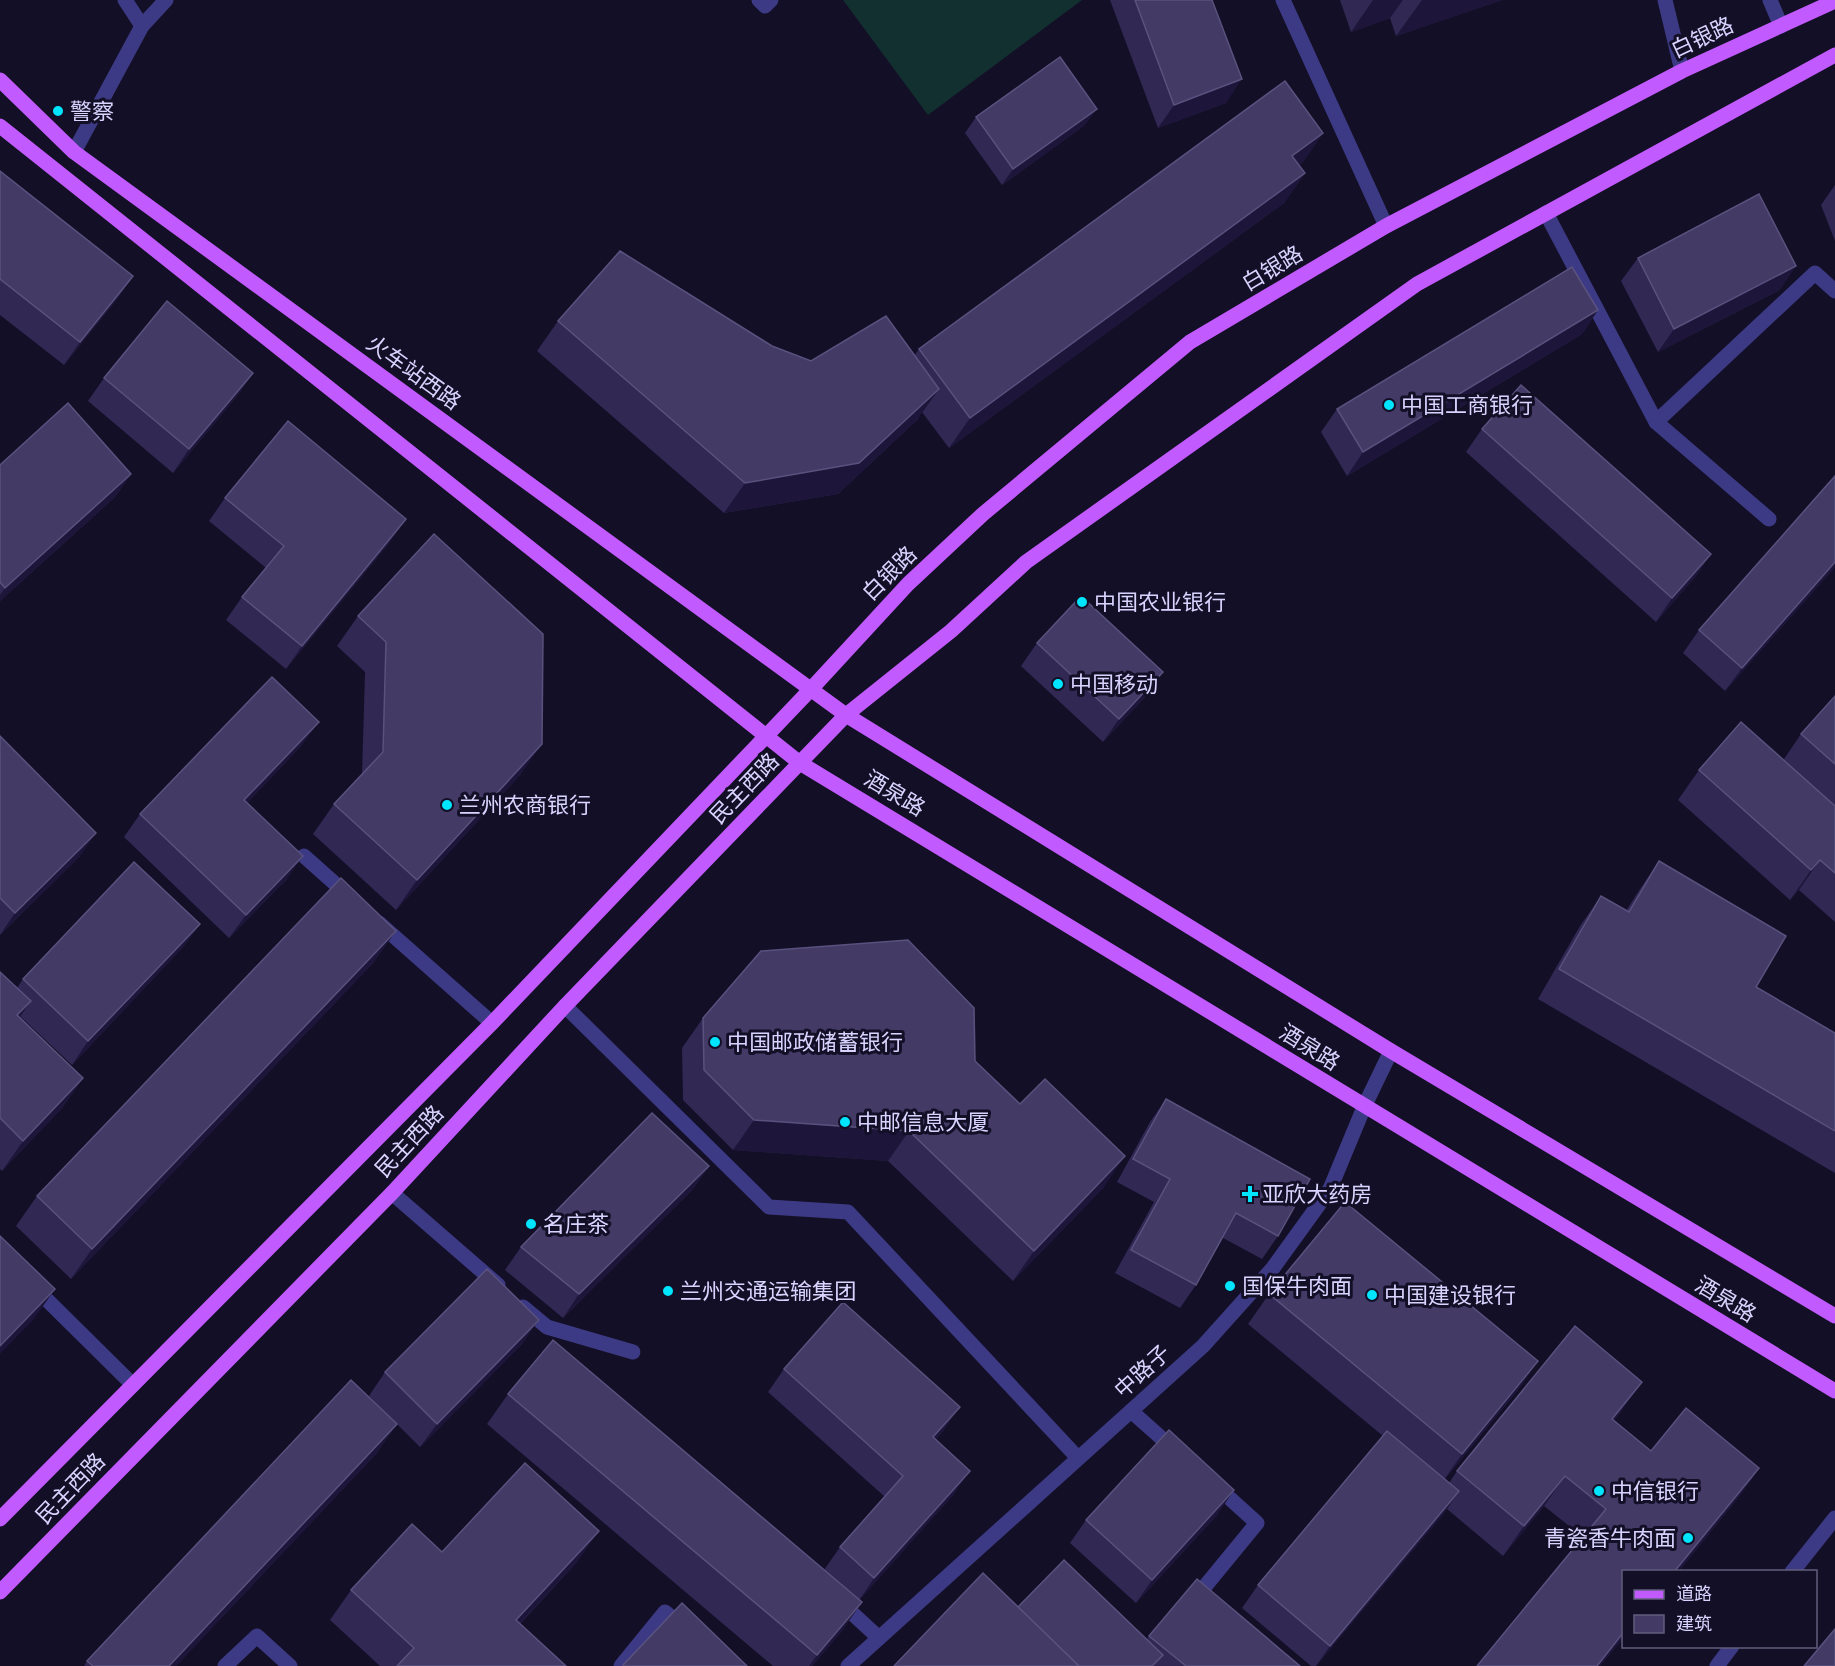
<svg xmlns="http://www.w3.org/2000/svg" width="1835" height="1666" viewBox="0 0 1835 1666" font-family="Signika,'Noto Sans SC',sans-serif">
<rect width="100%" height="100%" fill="#130f26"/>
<!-- grass -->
<polygon fill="#12302f" points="843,0 1082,0 928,115"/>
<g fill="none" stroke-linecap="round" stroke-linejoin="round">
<!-- minor -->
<g stroke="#3d3a85" stroke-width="15">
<polyline points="125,0 142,26"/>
<polyline points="759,0 765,6 771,0"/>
<polyline points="1283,0 1386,226"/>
<polyline points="1665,0 1682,71"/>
<polyline points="1770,0 1781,26"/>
<polyline points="74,152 142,26 166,0"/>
<polyline points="1546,213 1656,422 1769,519"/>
<polyline points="1656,422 1815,273 1835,291"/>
<polyline points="304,856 350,897"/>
<polyline points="379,923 492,1023"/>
<polyline points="565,1006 769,1207 848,1212 1078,1458"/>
<polyline points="392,1193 498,1285"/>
<polyline points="32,1285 133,1385"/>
<polyline points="523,1307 547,1327 633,1352"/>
<polyline points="1131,1411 1176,1451"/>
<polyline points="1792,1572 1835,1518"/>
<polyline points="1202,1590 1257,1523 1214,1484"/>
<polyline points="839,1601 879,1638"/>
<polyline points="225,1666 257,1636 290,1666"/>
<polyline points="621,1666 665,1612 684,1628"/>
<polyline points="848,1666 1203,1346 1273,1268 1330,1189 1364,1107 1391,1051"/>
<polyline points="1717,1666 1732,1646"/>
</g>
<!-- major -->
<g stroke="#c25bff" stroke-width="15">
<polyline points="0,80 74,152 846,715 1391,1051 1835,1316"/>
<polyline points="0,126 800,763 1835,1391"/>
<polyline points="0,1519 492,1023 812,688 908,584 983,514 1190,342 1386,226 1682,71 1835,1"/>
<polyline points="0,1592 392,1193 565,1006 846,715 951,631 1026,562 1417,284 1835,55"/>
</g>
</g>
<!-- wall -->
<g fill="#312854">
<polygon points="1110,0 1212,0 1226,103 1158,128"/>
<polygon points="1340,0 1502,0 1396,36 1390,18 1351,32"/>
<polygon points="976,117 1085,125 1002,185 965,133"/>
<polygon points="1323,133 1302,163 1299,165 1305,173 1284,203 949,448 922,412 917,420 838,494 724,513 537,351 558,321 772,346 811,361 914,356 919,349"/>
<polygon points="0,171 133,276 117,299 64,365 0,315"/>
<polygon points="1835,185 1835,241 1821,205"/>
<polygon points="1638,258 1780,290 1658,352 1621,281"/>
<polygon points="1598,310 1582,334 1347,476 1321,432 1337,409"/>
<polygon points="253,373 237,396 173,473 88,401 104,378"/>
<polygon points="1482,429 1711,554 1695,577 1656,622 1466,452"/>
<polygon points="0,465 131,474 115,497 0,601"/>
<polygon points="225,498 390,542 286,669 226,620 242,597 266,568 209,521"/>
<polygon points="434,534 521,774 396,910 313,834 334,804 362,774 365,672 337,646 358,616"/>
<polygon points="1835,567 1725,691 1683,653 1699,630"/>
<polygon points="1037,643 1146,696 1103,742 1021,666"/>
<polygon points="1835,696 1835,922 1799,890 1790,900 1678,800 1699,770 1784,759 1801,734"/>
<polygon points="0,736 80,856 0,935"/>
<polygon points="302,745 247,803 287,879 229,938 124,837 140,814"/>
<polygon points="1659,861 1756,987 1835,1033 1835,1173 1538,999 1580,926 1601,896 1626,911 1638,892"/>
<polygon points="200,924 183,947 72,1065 20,1016 20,1017 83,1078 62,1108 2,1171 0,1169 0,972 17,988 23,979"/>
<polygon points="375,961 71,1279 16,1226 37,1196"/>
<polygon points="703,1018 975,1061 1104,1187 1013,1281 888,1161 733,1150 683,1100 682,1048"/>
<polygon points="1166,1099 1278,1236 1262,1259 1223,1238 1196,1285 1180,1308 1115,1273 1154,1202 1117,1182 1150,1122"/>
<polygon points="709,1166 693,1189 563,1318 505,1270 521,1247"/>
<polygon points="1269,1294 1538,1361 1517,1391 1445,1479 1449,1483 1457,1471 1621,1412 1614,1420 1651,1451 1759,1468 1738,1498 1678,1572 1623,1572 1623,1638 1600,1666 1477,1666 1583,1537 1544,1506 1503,1556 1447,1509 1316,1666 1311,1666 1242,1608 1258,1585 1383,1436 1248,1324"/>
<polygon points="523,1343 420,1447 369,1396 385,1372"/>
<polygon points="784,1369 944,1430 935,1440 954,1494 859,1600 862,1602 841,1632 812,1666 773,1666 487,1424 508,1394 824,1570 840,1547 885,1497 768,1392"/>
<polygon points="397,1424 376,1454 176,1666 84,1666 87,1661"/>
<polygon points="1218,1514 1136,1603 1070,1543 1086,1520"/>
<polygon points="442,1552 578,1561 520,1624 566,1666 380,1666 330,1620 351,1590"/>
<polygon points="1018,1607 1147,1639 1149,1636 1300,1666 894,1666"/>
</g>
<!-- shaded-wall -->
<g fill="#1d163a">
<polygon points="1373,0 1403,0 1390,18 1351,32"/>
<polygon points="1422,0 1502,0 1396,36"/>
<polygon points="1242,79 1226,103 1158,128 1174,105"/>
<polygon points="1097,109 1085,125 1002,185 1013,169"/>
<polygon points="1323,133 1302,163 1271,186 1292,156"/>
<polygon points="1305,173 1284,203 949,448 970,418"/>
<polygon points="1796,266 1780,290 1658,352 1674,329"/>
<polygon points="133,276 117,299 64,365 80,342"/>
<polygon points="1598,310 1582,334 1347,476 1363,452"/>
<polygon points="253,373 237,396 173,473 189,449"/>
<polygon points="939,389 917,420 838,494 724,513 745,483"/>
<polygon points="131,474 115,497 0,601 0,595 5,588"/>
<polygon points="406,519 390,542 286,669 302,646"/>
<polygon points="1711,554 1695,577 1656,622 1672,598"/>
<polygon points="1835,562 1835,567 1725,691 1742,668"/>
<polygon points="1163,672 1146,696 1103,742 1119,719"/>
<polygon points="319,722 302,745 228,823 244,800"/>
<polygon points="542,744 521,774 396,910 417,880"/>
<polygon points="96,833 80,856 0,935 15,913"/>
<polygon points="303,856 287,879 229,938 246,915"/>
<polygon points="1820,860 1799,890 1790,900 1811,870"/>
<polygon points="200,924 183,947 72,1065 88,1041"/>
<polygon points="396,931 375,961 71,1279 92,1249"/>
<polygon points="31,1001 10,1031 17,1015"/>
<polygon points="83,1078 62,1108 2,1171 23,1141"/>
<polygon points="754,1120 909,1131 888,1161 733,1150"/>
<polygon points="1125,1156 1104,1187 1013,1281 1034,1251"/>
<polygon points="709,1166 693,1189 563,1318 579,1294"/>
<polygon points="55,1289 34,1319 0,1354 0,1346"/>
<polygon points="539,1320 523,1343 420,1447 437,1424"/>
<polygon points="1538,1361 1517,1391 1441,1484 1462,1454"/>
<polygon points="1642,1382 1621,1412 1591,1449 1612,1419"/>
<polygon points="960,1407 944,1430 916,1460 933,1437"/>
<polygon points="397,1424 376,1454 176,1666 169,1666"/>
<polygon points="1759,1468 1738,1498 1678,1572 1674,1572"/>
<polygon points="970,1471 954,1494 858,1602 874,1578"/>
<polygon points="1565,1476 1544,1506 1503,1556 1524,1526"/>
<polygon points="1234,1490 1218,1514 1136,1603 1152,1580"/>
<polygon points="1459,1491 1443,1515 1316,1666 1330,1646"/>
<polygon points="599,1531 578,1561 495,1650 516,1620"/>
<polygon points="862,1602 841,1632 812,1666 809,1666 817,1655"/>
<polygon points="1623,1633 1623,1638 1600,1666 1597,1666"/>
</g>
<!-- building -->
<g fill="#433a66" stroke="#5a527e" stroke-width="1.5">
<polygon points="1135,0 1212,0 1242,79 1174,105"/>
<polygon points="1060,57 1097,109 1013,169 976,117"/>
<polygon points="1285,81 1323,133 1292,156 1305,173 970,418 919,349"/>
<polygon points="0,171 133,276 80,342 0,279"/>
<polygon points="1759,194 1796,266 1674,329 1638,258"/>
<polygon points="620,251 772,346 811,361 886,316 939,389 859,463 745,483 558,321"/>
<polygon points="1572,267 1598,310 1363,452 1337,409"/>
<polygon points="167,301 253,373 189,449 104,378"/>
<polygon points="1521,385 1711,554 1672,598 1482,429"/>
<polygon points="68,403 131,474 5,588 0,582 0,465"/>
<polygon points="288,421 406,519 302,646 242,597 284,546 225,498"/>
<polygon points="1835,476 1835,562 1742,668 1699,630"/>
<polygon points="434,534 543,634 542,744 417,880 334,804 383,752 386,642 358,616"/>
<polygon points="1081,596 1163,672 1119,719 1037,643"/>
<polygon points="272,677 319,722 244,800 303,856 246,915 140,814"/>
<polygon points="1835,696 1835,764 1801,734"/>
<polygon points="1741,722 1835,806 1835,873 1820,860 1811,870 1699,770"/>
<polygon points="0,736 96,833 15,913 0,898"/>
<polygon points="1659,861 1786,936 1756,987 1835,1033 1835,1131 1559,969 1601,896 1629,912"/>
<polygon points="134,862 200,924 88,1041 23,979"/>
<polygon points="341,878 396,931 92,1249 37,1196"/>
<polygon points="908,940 974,1008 975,1061 1020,1104 1045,1079 1125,1156 1034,1251 909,1131 754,1120 704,1070 703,1018 761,951"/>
<polygon points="0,972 31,1001 17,1015 83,1078 23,1141 0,1118"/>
<polygon points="1166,1099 1310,1179 1278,1236 1236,1213 1196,1285 1131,1250 1170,1179 1133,1159"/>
<polygon points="652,1113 709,1166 579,1294 521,1247"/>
<polygon points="1345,1202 1538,1361 1462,1454 1269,1294"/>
<polygon points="0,1236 55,1289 0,1346"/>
<polygon points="487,1269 539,1320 437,1424 385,1372"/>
<polygon points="843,1302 960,1407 933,1437 970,1471 874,1578 840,1547 903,1476 784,1369"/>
<polygon points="1575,1326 1642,1382 1612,1419 1651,1451 1686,1408 1759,1468 1674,1572 1623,1572 1623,1633 1597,1666 1477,1666 1606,1509 1565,1476 1524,1526 1457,1471"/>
<polygon points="553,1340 862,1602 817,1655 508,1394"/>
<polygon points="351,1380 397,1424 169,1666 93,1666 87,1661"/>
<polygon points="1169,1430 1234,1490 1152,1580 1086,1520"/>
<polygon points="1387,1431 1459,1491 1330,1646 1258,1585"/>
<polygon points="525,1463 599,1531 516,1620 566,1666 397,1666 414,1648 351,1590 412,1524 442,1552"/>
<polygon points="1064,1560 1163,1655 1152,1666 1079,1666 1018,1607"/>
<polygon points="983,1573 1079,1666 894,1666"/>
<polygon points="1197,1579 1300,1666 1186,1666 1149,1636"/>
<polygon points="682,1603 747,1666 624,1666 623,1665"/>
<polygon points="1835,1629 1835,1666 1804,1666"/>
</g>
<!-- markers -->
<g fill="#00e5ff" stroke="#130f26" stroke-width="2">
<circle cx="58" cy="111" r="6"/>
<circle cx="1389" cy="405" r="6"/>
<circle cx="1082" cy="602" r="6"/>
<circle cx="1058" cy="684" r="6"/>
<circle cx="447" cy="805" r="6"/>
<circle cx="715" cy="1042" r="6"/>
<circle cx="845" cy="1122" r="6"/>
<path d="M1247 1185h6v6h6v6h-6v6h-6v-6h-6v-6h6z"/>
<circle cx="531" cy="1224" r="6"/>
<circle cx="1230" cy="1286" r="6"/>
<circle cx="668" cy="1291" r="6"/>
<circle cx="1372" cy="1295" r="6"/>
<circle cx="1599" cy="1491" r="6"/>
<circle cx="1688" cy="1538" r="6"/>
</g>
<g text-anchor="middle" stroke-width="6" stroke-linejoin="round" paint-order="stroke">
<!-- street labels -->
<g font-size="22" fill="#d9d4ff" stroke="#130f26">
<text transform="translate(1702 37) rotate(-25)" y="8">白银路</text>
<text transform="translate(1272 268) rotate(-31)" y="8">白银路</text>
<text transform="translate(414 372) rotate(36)" y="8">火车站西路</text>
<text transform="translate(889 573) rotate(-45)" y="8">白银路</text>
<text transform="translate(744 788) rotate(-46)" y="8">民主西路</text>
<text transform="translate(895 793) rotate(31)" y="8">酒泉路</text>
<text transform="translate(1310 1047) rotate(32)" y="8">酒泉路</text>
<text transform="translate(409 1141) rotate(-47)" y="8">民主西路</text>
<text transform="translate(1726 1299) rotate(31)" y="8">酒泉路</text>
<text transform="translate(1142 1371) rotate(-42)" y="8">中路子</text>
<text transform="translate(70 1488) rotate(-46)" y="8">民主西路</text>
</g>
<!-- poi labels -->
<g font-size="22" fill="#d9d4ff" stroke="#130f26" text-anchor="start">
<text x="70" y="119">警察</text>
<text x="1401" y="413">中国工商银行</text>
<text x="1094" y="610">中国农业银行</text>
<text x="1070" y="692">中国移动</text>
<text x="459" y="813">兰州农商银行</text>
<text x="727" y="1050">中国邮政储蓄银行</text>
<text x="857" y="1130">中邮信息大厦</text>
<text x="1262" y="1202">亚欣大药房</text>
<text x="543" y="1232">名庄茶</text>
<text x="1242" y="1294">国保牛肉面</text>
<text x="680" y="1299">兰州交通运输集团</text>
<text x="1384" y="1303">中国建设银行</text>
<text x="1611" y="1499">中信银行</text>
<text x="1676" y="1546" text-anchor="end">青瓷香牛肉面</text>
</g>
</g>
<!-- legend -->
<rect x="1622" y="1570" width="195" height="78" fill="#130f26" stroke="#625e7d" stroke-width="1.5"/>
<rect x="1634" y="1590" width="30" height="9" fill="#c25bff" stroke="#625e7d" stroke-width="1.5"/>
<text x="1676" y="1600" font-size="18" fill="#d9d4ff">道路</text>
<rect x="1634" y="1615" width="30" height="18" fill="#433a66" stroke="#625e7d" stroke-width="1.5"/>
<text x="1676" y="1630" font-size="18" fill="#d9d4ff">建筑</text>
</svg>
